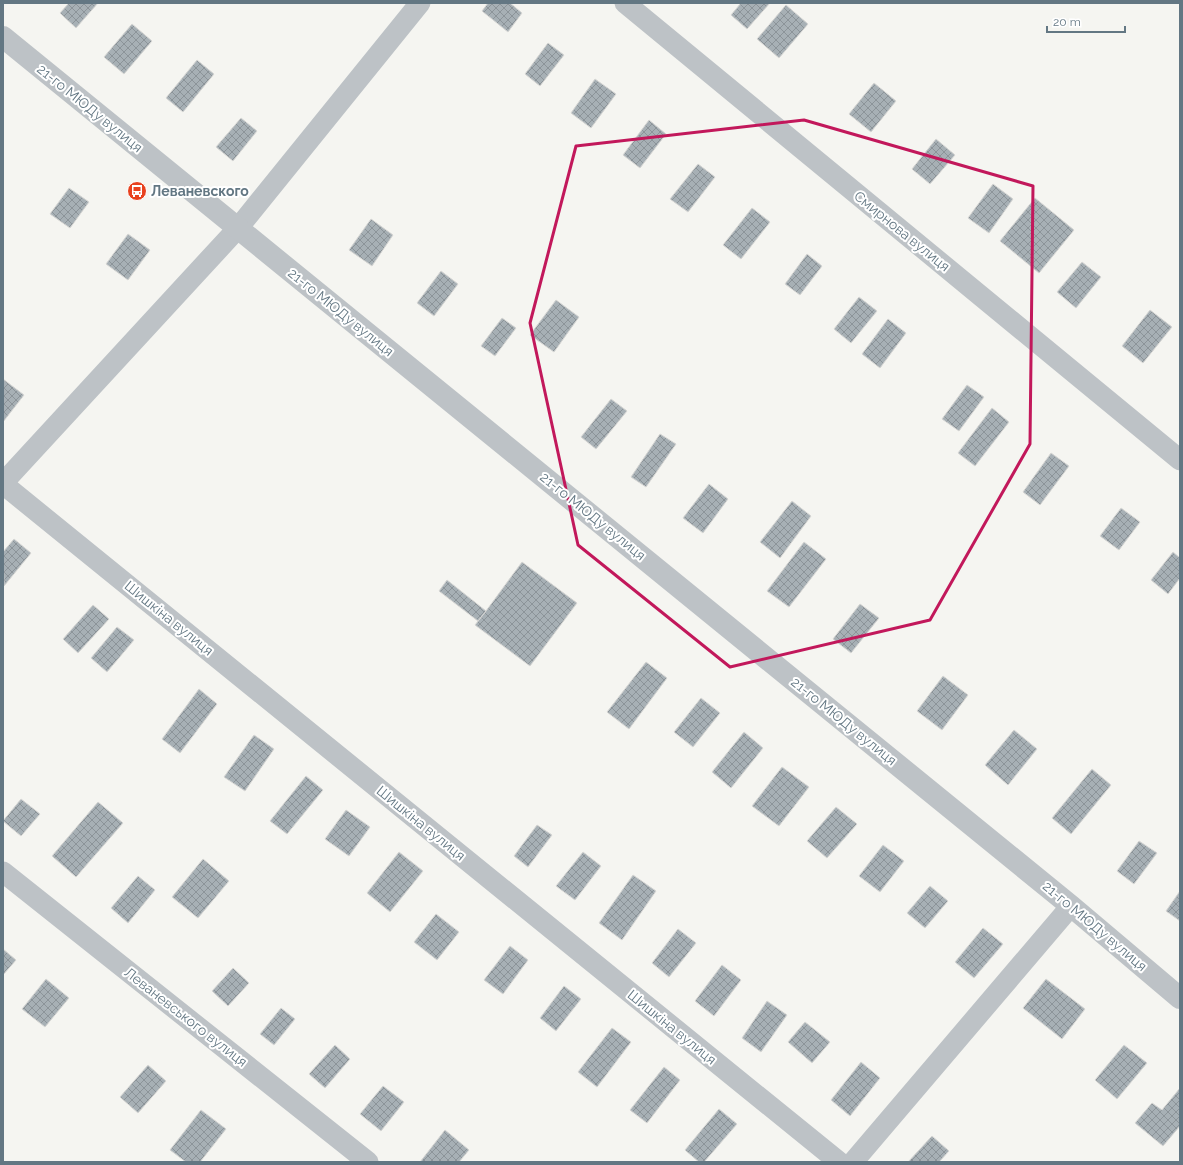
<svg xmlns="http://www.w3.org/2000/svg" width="1183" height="1165" viewBox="0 0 1183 1165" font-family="Raleway,sans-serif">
<defs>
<pattern id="building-cross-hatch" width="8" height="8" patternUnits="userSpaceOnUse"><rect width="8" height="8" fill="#a7b0b5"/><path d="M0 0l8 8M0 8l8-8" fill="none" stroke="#8c9499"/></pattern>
</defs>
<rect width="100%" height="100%" fill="#f5f5f1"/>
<!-- building -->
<g fill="url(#building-cross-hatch)" stroke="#d6d6d4">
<polygon points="69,3 98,3 76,28 60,13"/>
<polygon points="488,3 510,3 522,13 508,32 482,11"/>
<polygon points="741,3 770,3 747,29 731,15"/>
<polygon points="786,5 808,24 779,58 757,39"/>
<polygon points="132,24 152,41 124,74 104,57"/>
<polygon points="548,43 564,55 540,86 525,74"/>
<polygon points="197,60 214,74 183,112 166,98"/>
<polygon points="595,79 616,94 591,128 571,113"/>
<polygon points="874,83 896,101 871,132 849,114"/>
<polygon points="241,118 257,131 233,161 216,147"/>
<polygon points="649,120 666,134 640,168 623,155"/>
<polygon points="936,139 955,155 930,184 912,169"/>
<polygon points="698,164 715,177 688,212 670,199"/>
<polygon points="993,184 1013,199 989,233 968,218"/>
<polygon points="69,188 89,202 70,228 50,214"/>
<polygon points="1035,198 1074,230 1039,273 1000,241"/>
<polygon points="752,208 770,222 741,259 723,245"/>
<polygon points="371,219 393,235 372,266 349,250"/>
<polygon points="128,234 150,250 128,280 106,264"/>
<polygon points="807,254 822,266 800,295 785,284"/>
<polygon points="1082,262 1101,277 1076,308 1057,292"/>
<polygon points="441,271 458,284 434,316 417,303"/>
<polygon points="859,297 877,311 851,343 834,329"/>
<polygon points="556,300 579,317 554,352 530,335"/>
<polygon points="1150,310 1172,327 1143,363 1122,346"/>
<polygon points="502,318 516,328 495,356 481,346"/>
<polygon points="888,319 906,333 880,368 862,354"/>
<polygon points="3,379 24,395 3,422"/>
<polygon points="967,385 984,397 959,431 942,419"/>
<polygon points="611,399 627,411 596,449 581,437"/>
<polygon points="992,408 1009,422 975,466 958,453"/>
<polygon points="660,434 676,444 646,487 631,477"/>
<polygon points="1051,453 1069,466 1040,505 1023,492"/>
<polygon points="709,484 728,499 703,533 683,518"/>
<polygon points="792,501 811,516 780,558 760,542"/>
<polygon points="1121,508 1140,522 1119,550 1100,536"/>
<polygon points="14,539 31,553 4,586 3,552"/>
<polygon points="804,542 826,559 789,607 767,591"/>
<polygon points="1173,552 1180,558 1180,578 1168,594 1151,580"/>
<polygon points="522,562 577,603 530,666 475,625 486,611"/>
<polygon points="447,580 486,611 478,621 439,591"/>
<polygon points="860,604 879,618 851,653 833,639"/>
<polygon points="93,605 109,619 78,653 63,639"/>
<polygon points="117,627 134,640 107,672 91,658"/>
<polygon points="646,662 667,678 629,729 607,712"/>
<polygon points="943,676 968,695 942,730 917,711"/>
<polygon points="199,689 217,704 180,753 162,739"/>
<polygon points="701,698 720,713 693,747 674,732"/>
<polygon points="1014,730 1037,749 1008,785 985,765"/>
<polygon points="744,732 763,748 731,788 712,772"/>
<polygon points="254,735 274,749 245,791 224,777"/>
<polygon points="782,767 809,787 779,826 752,806"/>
<polygon points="1092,769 1111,785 1071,834 1052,818"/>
<polygon points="306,776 323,790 287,834 270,821"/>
<polygon points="21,799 40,814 21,836 3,821"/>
<polygon points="98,802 123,823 76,877 52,856"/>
<polygon points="836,807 857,824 827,858 807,841"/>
<polygon points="346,810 370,827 349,856 325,839"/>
<polygon points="537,825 552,835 528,867 514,856"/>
<polygon points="1139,841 1157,853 1134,884 1117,871"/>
<polygon points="883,845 904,861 880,892 859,876"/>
<polygon points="399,852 423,871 390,912 367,893"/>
<polygon points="583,852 601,866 575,900 556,886"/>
<polygon points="203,859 229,881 198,918 172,897"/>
<polygon points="633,875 656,891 622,940 599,923"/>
<polygon points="138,876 155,890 128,923 111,908"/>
<polygon points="930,886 948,901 925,928 907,913"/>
<polygon points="1180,891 1180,921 1166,911"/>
<polygon points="436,914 459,932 437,960 414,942"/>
<polygon points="983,928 1003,944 974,978 955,962"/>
<polygon points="678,929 696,943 669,977 652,963"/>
<polygon points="510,946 528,960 503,994 484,980"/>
<polygon points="3,949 16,960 3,975"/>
<polygon points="722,965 741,980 714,1016 695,1001"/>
<polygon points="233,968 249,983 228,1006 212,991"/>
<polygon points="46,979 69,998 45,1027 22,1009"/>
<polygon points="1046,979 1085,1009 1062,1039 1023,1008"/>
<polygon points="564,986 581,999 556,1031 540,1018"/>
<polygon points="767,1001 787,1015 761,1052 742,1038"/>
<polygon points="281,1008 295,1019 274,1045 260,1034"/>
<polygon points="805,1022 830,1042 812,1063 788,1042"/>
<polygon points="612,1028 631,1042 597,1087 578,1072"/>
<polygon points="335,1045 350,1059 325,1088 309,1074"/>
<polygon points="1124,1045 1147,1063 1117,1099 1095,1080"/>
<polygon points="861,1062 880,1078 850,1116 831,1100"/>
<polygon points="148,1065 166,1081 138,1113 120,1097"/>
<polygon points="664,1067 680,1080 647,1123 630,1110"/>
<polygon points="383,1086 404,1102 381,1131 360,1114"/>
<polygon points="1180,1088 1180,1126 1163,1146 1135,1123 1152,1103 1162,1110"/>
<polygon points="719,1109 737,1124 704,1162 699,1162 685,1150"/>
<polygon points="201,1110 226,1129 200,1162 186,1162 170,1150"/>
<polygon points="445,1130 469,1150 459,1162 420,1162"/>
<polygon points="932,1136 949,1151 939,1162 908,1162"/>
</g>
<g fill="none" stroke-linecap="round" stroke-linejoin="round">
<!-- minor -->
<g stroke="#bdc2c6" stroke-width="21">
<polyline points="625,3 1180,460"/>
<polyline points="3,483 238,228 420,3"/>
<polyline points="3,484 839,1162"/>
<polyline points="3,872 368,1162"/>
<polyline points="853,1162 1071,906"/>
</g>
<!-- tertiary -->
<polyline stroke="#bdc2c6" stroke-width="22" points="3,37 1071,906 1180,998"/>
</g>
<!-- marked area -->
<path fill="none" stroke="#c2185b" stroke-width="3" stroke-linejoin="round" d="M804 120 1033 186 1030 444 930 620 730 667 578 545 530 323 576 146Z"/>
<!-- icons -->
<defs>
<g id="bus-disc" transform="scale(1)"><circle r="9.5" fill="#e8411e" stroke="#fff"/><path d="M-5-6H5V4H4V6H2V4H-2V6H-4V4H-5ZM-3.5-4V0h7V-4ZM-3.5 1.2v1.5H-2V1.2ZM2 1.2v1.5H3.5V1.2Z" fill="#fff"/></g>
</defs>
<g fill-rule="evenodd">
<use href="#bus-disc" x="137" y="191"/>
</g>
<g text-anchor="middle" stroke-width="4" stroke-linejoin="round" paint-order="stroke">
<!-- street labels -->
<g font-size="14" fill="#637783" stroke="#fff">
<text transform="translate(90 108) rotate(39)" y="5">21-го МЮДу вулиця</text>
<text transform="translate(902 231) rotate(39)" y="5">Смирнова вулиця</text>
<text transform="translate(341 312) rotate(39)" y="5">21-го МЮДу вулиця</text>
<text transform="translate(593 516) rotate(39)" y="5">21-го МЮДу вулиця</text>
<text transform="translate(169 618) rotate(39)" y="5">Шишкіна вулиця</text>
<text transform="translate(844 721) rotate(39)" y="5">21-го МЮДу вулиця</text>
<text transform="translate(421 823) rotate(39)" y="5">Шишкіна вулиця</text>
<text transform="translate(1095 926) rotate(40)" y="5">21-го МЮДу вулиця</text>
<text transform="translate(186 1017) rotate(38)" y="5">Леваневського вулиця</text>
<text transform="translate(672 1027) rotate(39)" y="5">Шишкіна вулиця</text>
</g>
<!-- poi labels -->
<g font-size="14" font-weight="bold" fill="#637783" stroke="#fff" text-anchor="start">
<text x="151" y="196">Леваневского</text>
</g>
</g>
<!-- border -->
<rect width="1183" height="1165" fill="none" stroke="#637783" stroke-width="8"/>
<!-- scale -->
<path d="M1047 26v6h78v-6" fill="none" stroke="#637783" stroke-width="2"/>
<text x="1053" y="26" font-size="12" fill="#637783" stroke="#ffffff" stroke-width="3" paint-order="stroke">20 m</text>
</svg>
